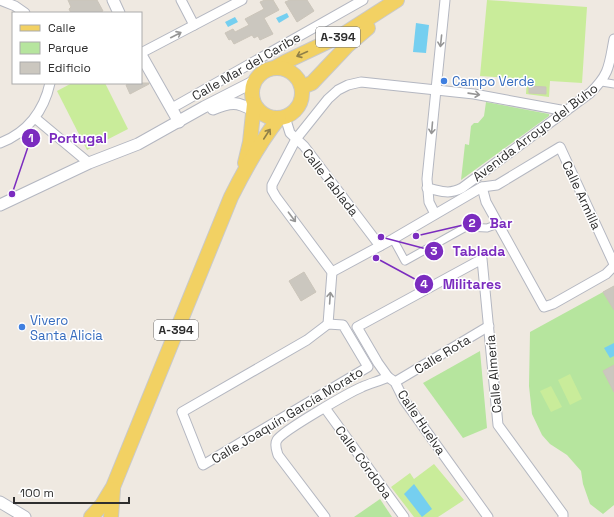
<svg xmlns="http://www.w3.org/2000/svg" width="614" height="517" viewBox="0 0 614 517" font-family="'Space Grotesk',sans-serif">
<rect width="100%" height="100%" fill="#efe9e1"/>
<!-- green -->
<g fill="#b6e59e">
<polygon points="486,102 549,114 549,116 461,180 465,144 469,145 471,126 474,123 478,123 484,116"/>
<polygon points="614,286 614,505 603,514 590,504 583,484 581,471 567,455 550,444 542,435 532,414 529,386 530,332"/>
<polygon points="480,351 487,428 463,438 423,383"/>
<polygon points="380,499 392,517 354,517"/>
</g>
<!-- pitch -->
<g fill="#c9ec9a">
<polygon points="487,0 587,7 582,83 550,81 549,97 526,94 527,79 480,76"/>
<polygon points="72,83 105,83 128,129 87,150 57,91"/>
<polygon points="570,374 582,399 570,405 558,380"/>
<polygon points="551,386 562,407 551,412 540,391"/>
<polygon points="434,464 464,500 438,517 414,517 391,487 410,473 414,479"/>
</g>
<!-- water -->
<g fill="#75cff0">
<polygon points="287,13 289,17 279,23 276,18"/>
<polygon points="235,17 238,22 228,27 225,22"/>
<polygon points="416,23 429,25 426,53 413,52"/>
<polygon points="614,343 614,356 610,358 604,348"/>
<polygon points="414,484 432,509 422,517 404,494"/>
</g>
<!-- building -->
<g fill="#cbc7bf" stroke="#cbc5ba">
<polygon points="68,0 97,0 103,11 98,13 71,13 69,9 71,7"/>
<polygon points="265,0 273,0 279,10 264,18 273,34 260,40 258,36 254,38 252,35 234,44 231,39 229,40 225,33 233,29 235,32 249,25 245,19 264,9 260,2"/>
<polygon points="290,0 307,0 314,11 297,22 285,2"/>
<polygon points="130,83 149,83 149,84 130,94 126,85"/>
<polygon points="529,86 546,87 546,94 529,93"/>
<polygon points="304,272 316,292 301,301 289,281"/>
<polygon points="614,286 614,310 603,292"/>
<polygon points="614,365 614,392 603,371"/>
</g>
<g fill="none" stroke-linecap="round" stroke-linejoin="round">
<!-- pedestrian casing -->
<g stroke="#b4b7c1" stroke-width="9">
<g id="pedestrian">
<polyline points="602,82 614,84"/>
<polyline points="393,239 405,261 466,227 487,228 498,224"/>
</g>
</g>
<!-- minor casing -->
<g stroke="#b4b7c1" stroke-width="11">
<g id="minor">
<polyline points="0,0 15,6 25,13"/>
<polyline points="181,0 194,25"/>
<polyline points="141,53 242,0"/>
<polyline points="172,108 363,0"/>
<polyline points="285,117 290,133 304,146 380,246"/>
<polyline points="35,118 89,163"/>
<path d="M0 143C27 133 44 111 50 83"/>
<polyline points="482,187 486,202 544,307 553,304 606,274 614,266"/>
<path d="M427 188C442 191 448 195 462 188L590 93C610 74 609 65 614 39"/>
<polyline points="435,214 429,202 427,179 445,0"/>
<polyline points="332,272 393,239 482,187 497,185 560,147 614,264"/>
<polyline points="328,324 332,272 276,197 272,190 272,185 296,139 328,99 338,90 348,85 361,82 474,94 566,111"/>
<polygon points="328,324 343,325 368,367 203,465 182,412 307,340"/>
<polyline points="395,382 489,326"/>
<polyline points="325,408 404,517"/>
<path d="M325 517 278 455C277 451 274 445 277 440 282 431 350 392 362 387 371 383 380 381 388 377"/>
<polyline points="488,517 404,400 395,382 388,377 378,363 357,327 482,259 498,425 563,514 563,517"/>
</g>
</g>
<!-- tertiary casing -->
<g stroke="#b4b7c1" stroke-width="13">
<g id="tertiary">
<polyline points="113,0 119,13"/>
<polyline points="141,55 179,122"/>
<path d="M213 109C220 106 229 102 238 104 246 106 251 110 259 111"/>
<polyline points="0,205 89,163 138,144 204,107 255,81"/>
<polyline points="0,502 25,517"/>
</g>
</g>
<!-- primary casing -->
<g stroke="#c9c9c9" stroke-width="16">
<g id="primary">
<polyline points="276,67 285,62 344,34 397,0"/>
<circle cx="277" cy="93" r="25"/>
<polyline points="302,87 312,83 347,46 368,28"/>
<polyline points="245,163 250,142 254,104"/>
<path d="M91 517 102 505 113 487 231 197C245 169 260 142 279 118"/>
<polyline points="111,517 113,489"/>
</g>
</g>
<!-- pedestrian -->
<use href="#pedestrian" stroke="#fff" stroke-width="7"/>
<!-- minor -->
<use href="#minor" stroke="#fff" stroke-width="9"/>
<!-- tertiary -->
<use href="#tertiary" stroke="#fff" stroke-width="11"/>
<!-- primary -->
<use href="#primary" stroke="#f2d163" stroke-width="14"/>
</g>
<!-- one-way arrows -->
<defs><path id="oneway-shaft" d="M-6 0H5M1.5-3L5.5 0L1.5 3" fill="none" stroke-width="1.6" stroke-linecap="round" stroke-linejoin="round"/></defs>
<g stroke="#969696">
<use href="#oneway-shaft" transform="translate(176 35) rotate(-27)"/>
<use href="#oneway-shaft" transform="translate(441 41) rotate(96)"/>
<use href="#oneway-shaft" transform="translate(474 94) rotate(8)"/>
<use href="#oneway-shaft" transform="translate(432 128) rotate(95)"/>
<use href="#oneway-shaft" transform="translate(292 217) rotate(53)"/>
<use href="#oneway-shaft" transform="translate(330 298) rotate(-86)"/>
</g>
<g stroke="#908048">
<use href="#oneway-shaft" transform="translate(302 54) rotate(156)"/>
<use href="#oneway-shaft" transform="translate(267 134) rotate(-57)"/>
</g>
<!-- markers -->
<g fill="#3f7fe0" stroke="#fff" stroke-width="1.5">
<circle cx="444" cy="81" r="4"/>
<circle cx="22" cy="327" r="4"/>
</g>
<g text-anchor="middle" stroke-width="3" stroke-linejoin="round" paint-order="stroke">
<!-- shield labels -->
<g fill="#fff" stroke="#6d6d6d" stroke-width="1">
<rect x="316" y="27" width="44" height="20" rx="3"/>
<rect x="154" y="320" width="44" height="20" rx="3"/>
</g>
<g font-size="12" font-weight="bold" fill="#2e2e2e">
<text x="338" y="41">A-394</text>
<text x="176" y="334">A-394</text>
</g>
<!-- street labels -->
<g font-size="13" fill="#2e2e2e" stroke="#fff">
<text transform="translate(246 66) rotate(-30)" y="5">Calle Mar del Caribe</text>
<text transform="translate(535 132) rotate(-37)" y="5">Avenida Arroyo del Búho</text>
<text transform="translate(331 182) rotate(52)" y="5">Calle Tablada</text>
<text transform="translate(582 195) rotate(65)" y="5">Calle Armilla</text>
<text transform="translate(442 354) rotate(-31)" y="5">Calle Rota</text>
<text transform="translate(493 374) rotate(-95)" y="5">Calle Almería</text>
<text transform="translate(287 415) rotate(-31)" y="5">Calle Joaquín García Morato</text>
<text transform="translate(422 422) rotate(56)" y="5">Calle Huelva</text>
<text transform="translate(364 462) rotate(54)" y="5">Calle Córdoba</text>
</g>
<!-- shop labels -->
<g font-size="13" fill="#366cbe" stroke="#fff" text-anchor="start">
<text x="452" y="86">Campo Verde</text>
<text x="30" y="325">Vivero<tspan x="30" dy="15">Santa Alicia</tspan></text>
</g>
</g>
<!-- callouts -->
<path fill="none" stroke="#7b2cbf" stroke-width="1.5" d="M12 194L31 138M416 236L472 223M381 237L434 251M376 258L424 284"/>
<g fill="#7b2cbf" stroke="#fff" stroke-width="1.5">
<circle cx="12" cy="194" r="4"/>
<circle cx="416" cy="236" r="4"/>
<circle cx="381" cy="237" r="4"/>
<circle cx="376" cy="258" r="4"/>
<circle cx="31" cy="138" r="10"/>
<circle cx="472" cy="223" r="10"/>
<circle cx="434" cy="251" r="10"/>
<circle cx="424" cy="284" r="10"/>
</g>
<g font-size="12" text-anchor="middle" font-weight="bold" fill="#fff">
<text x="31" y="142">1</text>
<text x="472" y="227">2</text>
<text x="434" y="255">3</text>
<text x="424" y="288">4</text>
</g>
<g font-size="14" text-anchor="middle" font-weight="bold" fill="#7b2cbf" stroke="#fff" stroke-width="3" stroke-linejoin="round" paint-order="stroke">
<text x="78" y="143">Portugal</text>
<text x="501" y="228">Bar</text>
<text x="479" y="256">Tablada</text>
<text x="472" y="289">Militares</text>
</g>
<!-- legend -->
<rect x="12" y="12" width="130" height="72" fill="#ffffff" stroke="#ababab"/>
<rect x="20" y="25" width="20" height="6" fill="#f2d163" stroke="#ababab"/>
<text x="48" y="32" font-size="12" fill="#2e2e2e">Calle</text>
<rect x="20" y="42" width="20" height="12" fill="#b6e59e" stroke="#ababab"/>
<text x="48" y="52" font-size="12" fill="#2e2e2e">Parque</text>
<rect x="20" y="62" width="20" height="12" fill="#cbc7bf" stroke="#ababab"/>
<text x="48" y="72" font-size="12" fill="#2e2e2e">Edificio</text>
<!-- scale -->
<path d="M14 497v6h115v-6" fill="none" stroke="#2e2e2e" stroke-width="2"/>
<text x="20" y="497" font-size="12" fill="#2e2e2e" stroke="#ffffff" stroke-width="3" paint-order="stroke">100 m</text>
</svg>
